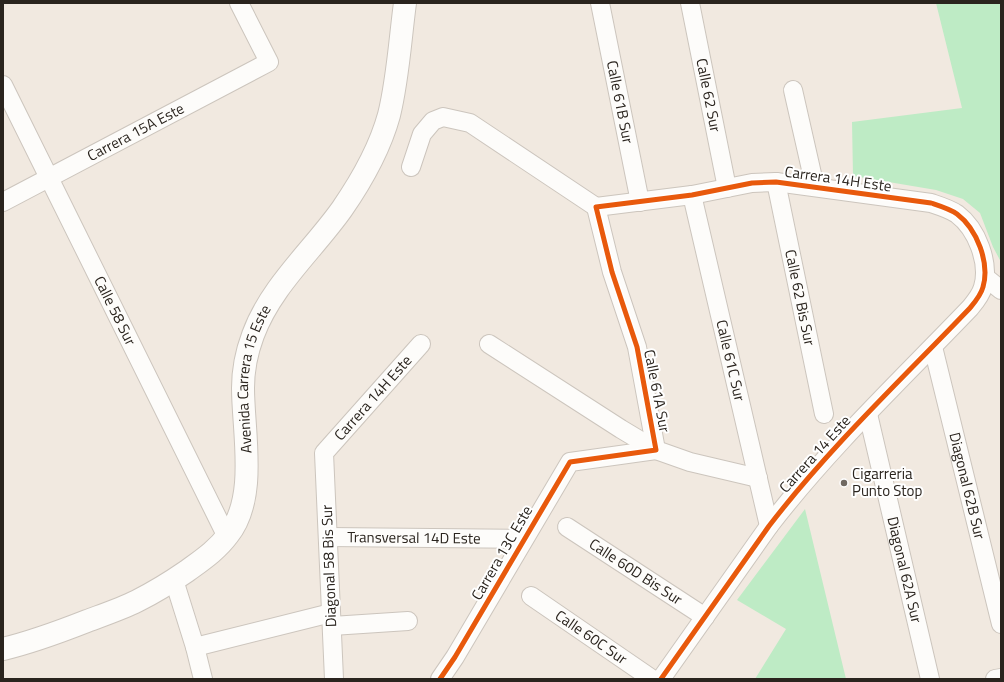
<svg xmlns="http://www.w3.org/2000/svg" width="1004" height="682" viewBox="0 0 1004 682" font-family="'Titillium Web',sans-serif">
<rect width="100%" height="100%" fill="#f1e9e0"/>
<!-- green -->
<g fill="#beebc5">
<polygon points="936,3 1001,3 1001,262 993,247 980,213 963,199 936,190 853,176 852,122 962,108"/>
<polygon points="805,509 846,679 755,679 786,629 737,600"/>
</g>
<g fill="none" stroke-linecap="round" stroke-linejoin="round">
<!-- minor casing -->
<g stroke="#ccc5bd" stroke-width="20">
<g id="minor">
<path id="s1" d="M600 3 640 202"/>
<path id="s2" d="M690 3 727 188"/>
<path id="s3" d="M3 85 227 537"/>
<polyline points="793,90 815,187"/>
<polyline points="411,167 422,134 433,121 443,117 470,123 596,207"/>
<path id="s4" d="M776 182 824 414"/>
<path id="s5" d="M692 195 769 526"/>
<path id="s6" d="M3 202 269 62 239 3"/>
<path d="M596 207 692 195 752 183 776 182 931 203C940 206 950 209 957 214 977 229 990 263 983 287 981 295 975 302 970 308 902 379 829 448 769 526L661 679"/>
<polyline points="985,277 1001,290"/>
<polyline points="489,344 621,429 656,450 690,462 758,478"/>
<path id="s7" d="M933 347 1001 624"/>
<path id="s8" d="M868 414 930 679"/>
<path id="s9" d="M567 527 705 617"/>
<path id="s10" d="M328 537 524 539"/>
<polyline points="174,580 195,647 203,679"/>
<path id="s11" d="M531 596 652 679"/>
<polyline points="332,626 408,621"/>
<polyline points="195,647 331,613"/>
<path id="s12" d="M334 679 324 453 421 344"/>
<polyline points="440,679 455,657 570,462 656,450 637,347 612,272 596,207"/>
<polyline points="995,679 1001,678"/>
</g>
</g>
<!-- major casing -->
<g stroke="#ccc5bd" stroke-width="24">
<g id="major">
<path id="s13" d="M3 649C32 642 59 632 87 621 103 615 121 609 137 601 155 592 171 582 187 571 202 560 217 550 228 535 258 498 243 432 243 388 243 370 247 351 253 335 271 286 313 250 342 209 362 180 380 148 389 115 398 79 400 40 405 3"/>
</g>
</g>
<!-- minor -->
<use href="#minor" stroke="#fdfcfa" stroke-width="18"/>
<!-- major -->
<use href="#major" stroke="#fdfcfa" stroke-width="22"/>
<!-- cycleway casing -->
<g stroke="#fff" stroke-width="8">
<path id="cycleway" d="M440 679 455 657 570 462 656 450 637 347 612 272 596 207 692 195 752 183 776 182 931 203C940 206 950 209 957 214 977 229 990 263 983 287 981 295 975 302 970 308 902 379 829 448 769 526L661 679"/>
</g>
<!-- cycleway -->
<use href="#cycleway" stroke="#e8590c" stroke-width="5"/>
</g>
<!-- markers -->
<circle fill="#706962" stroke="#fff" stroke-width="1.5" cx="844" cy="483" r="4"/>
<g text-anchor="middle" stroke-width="4" stroke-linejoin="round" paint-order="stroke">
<!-- street labels -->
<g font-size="15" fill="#2a241e" stroke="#fff">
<text dy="5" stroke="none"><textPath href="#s2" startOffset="94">Calle 62 Sur</textPath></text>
<text dy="5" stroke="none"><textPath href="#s1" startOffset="101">Calle 61B Sur</textPath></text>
<text dy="5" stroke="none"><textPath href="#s6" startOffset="150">Carrera 15A Este</textPath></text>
<text transform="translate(838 179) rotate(8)" y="5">Carrera 14H Este</text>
<text dy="5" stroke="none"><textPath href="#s4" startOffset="118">Calle 62 Bis Sur</textPath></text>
<text dy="5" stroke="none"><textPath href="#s3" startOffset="252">Calle 58 Sur</textPath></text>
<text dy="5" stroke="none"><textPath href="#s5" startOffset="170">Calle 61C Sur</textPath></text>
<text dy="5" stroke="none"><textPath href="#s13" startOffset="417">Avenida Carrera 15 Este</textPath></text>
<text transform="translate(657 391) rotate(79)" y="5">Calle 61A Sur</text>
<text dy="5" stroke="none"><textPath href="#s12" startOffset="300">Carrera 14H Este</textPath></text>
<text transform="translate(815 454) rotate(-48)" y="5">Carrera 14 Este</text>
<text dy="5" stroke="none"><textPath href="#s7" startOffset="143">Diagonal 62B Sur</textPath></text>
<text dy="5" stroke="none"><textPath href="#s10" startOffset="86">Transversal 14D Este</textPath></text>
<text transform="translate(502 553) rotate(-60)" y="5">Carrera 13C Este</text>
<text transform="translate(329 566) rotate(-92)" y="5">Diagonal 58 Bis Sur</text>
<text dy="5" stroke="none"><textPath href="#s8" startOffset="160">Diagonal 62A Sur</textPath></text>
<text dy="5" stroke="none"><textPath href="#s9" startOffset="82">Calle 60D Bis Sur</textPath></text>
<text dy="5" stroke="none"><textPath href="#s11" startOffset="73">Calle 60C Sur</textPath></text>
</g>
<!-- poi labels -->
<g font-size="15" fill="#2a241e" stroke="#fff" text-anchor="start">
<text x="852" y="479">Cigarreria<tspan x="852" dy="17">Punto Stop</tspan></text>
</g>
</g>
<!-- border -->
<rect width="1004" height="682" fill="none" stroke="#2a241e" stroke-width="8"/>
</svg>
